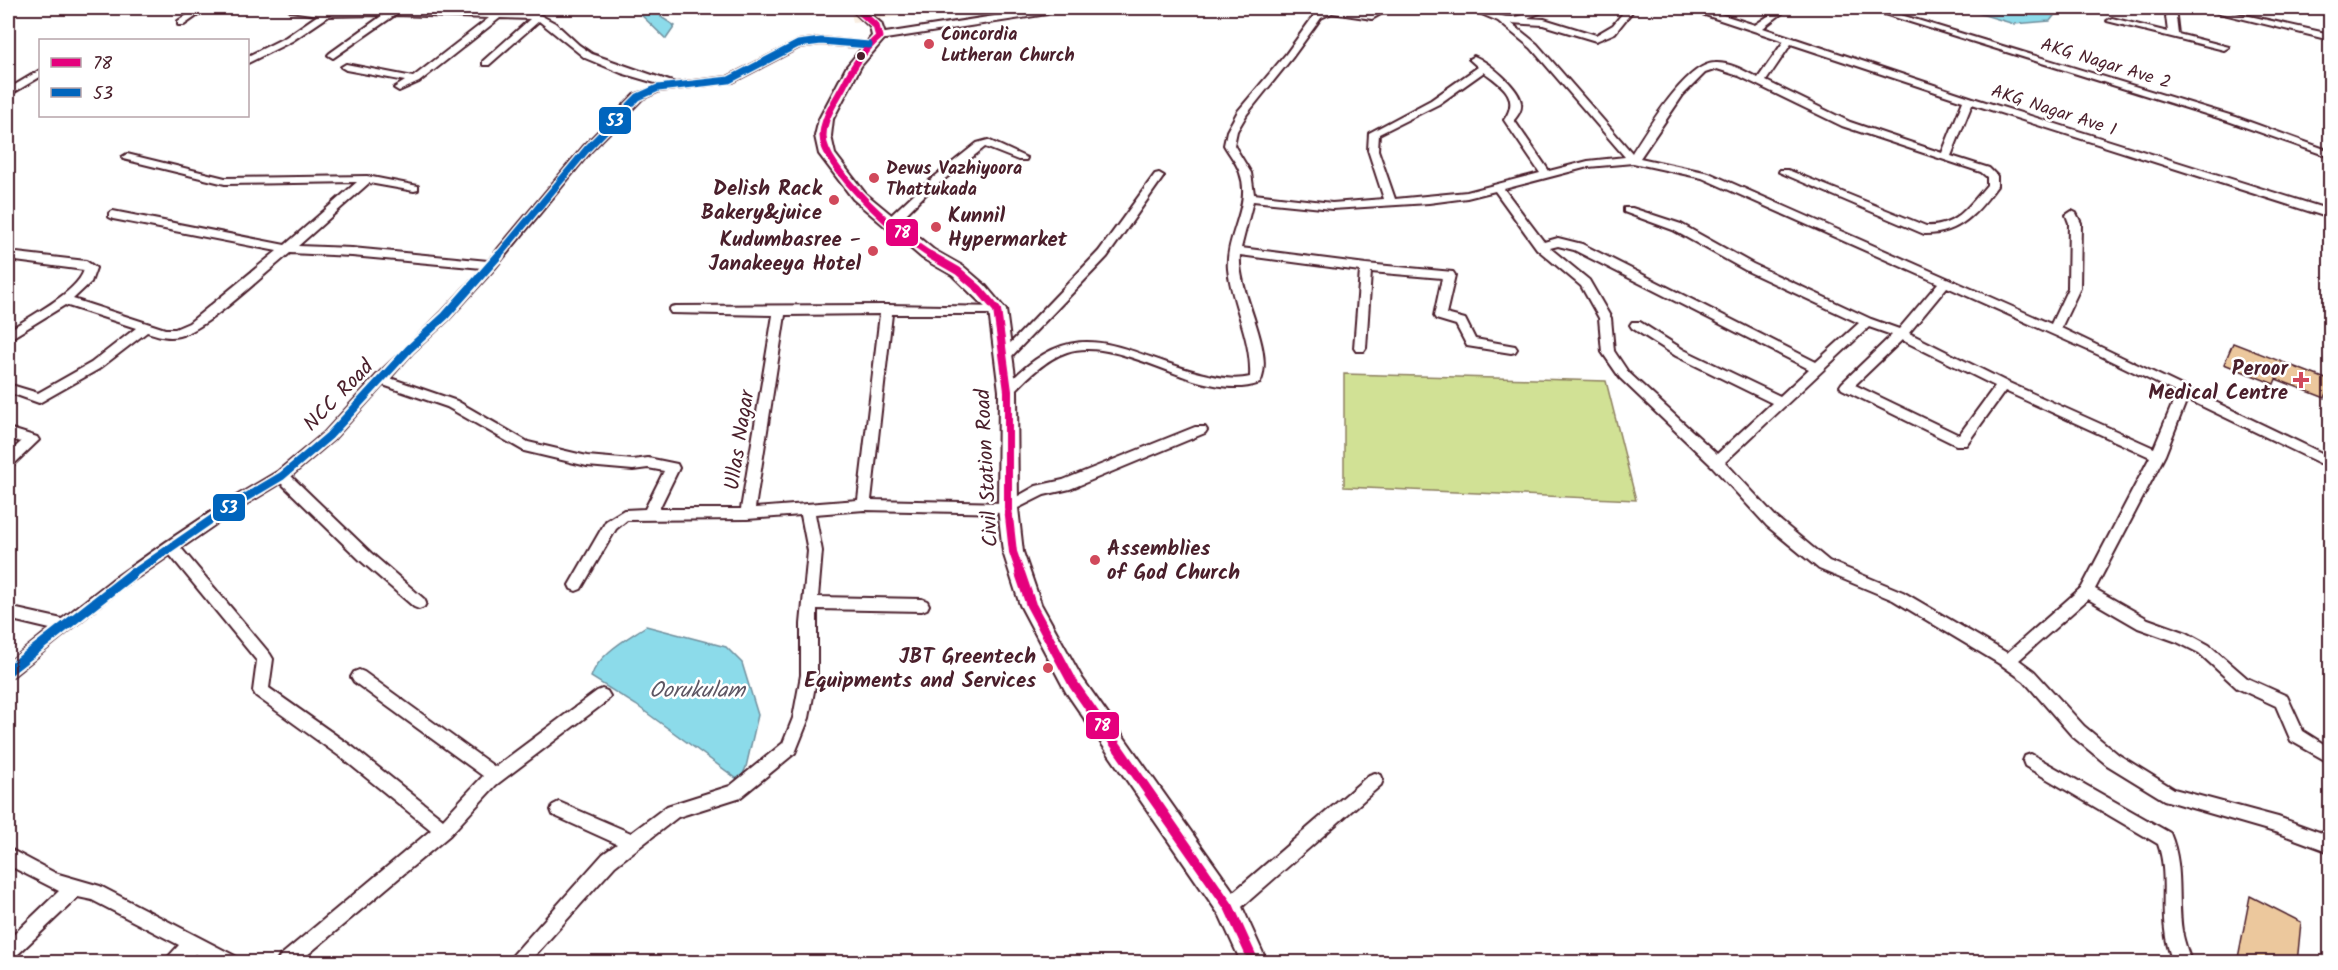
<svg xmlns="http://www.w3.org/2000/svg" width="2338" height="970" viewBox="0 0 2338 970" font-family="Kalam,sans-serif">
<rect width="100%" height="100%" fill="#fff"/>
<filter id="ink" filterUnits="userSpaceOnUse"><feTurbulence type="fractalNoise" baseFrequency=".0167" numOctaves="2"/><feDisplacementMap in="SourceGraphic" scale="12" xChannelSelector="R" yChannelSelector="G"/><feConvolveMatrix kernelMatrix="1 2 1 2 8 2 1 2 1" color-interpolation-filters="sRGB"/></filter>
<g filter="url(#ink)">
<!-- built -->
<polygon fill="#f9eee2" points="850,8 964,8 853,22"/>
<!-- green -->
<polygon fill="#d1e195" stroke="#8e8060" stroke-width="1.5" points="1344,374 1606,381 1636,500 1344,487"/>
<!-- water -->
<g fill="#8cdbea" stroke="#72909e" stroke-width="1.5">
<polygon points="634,8 660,8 661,17 675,26 666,39"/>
<polygon points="1961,8 2060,8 2050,21 2014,24"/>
<path d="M646 626 726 647 742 663 758 715 746 767 740 781 636 705 591 677C598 654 627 639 646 626Z"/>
</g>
<!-- building -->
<g fill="#ecc89d" stroke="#4a1f2b" stroke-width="1.5">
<polygon points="2233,343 2331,381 2325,398 2276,379 2274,384 2224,364"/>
<polygon points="2250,896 2301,922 2297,963 2237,963"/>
</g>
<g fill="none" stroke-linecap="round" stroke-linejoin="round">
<!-- minor casing -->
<g stroke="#4a1f2b" stroke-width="4">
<g id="minor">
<polygon points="198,8 208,8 184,25 178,25 178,21"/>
<path d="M286 8 327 10 422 9 538 14 555 23 579 45 592 54 675 83 727 77 798 41 821 38 872 43V47L869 48 821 44 800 47 733 82 660 91 642 99 591 151 495 268 449 319 413 352 390 378 457 401 528 442 587 456 633 460 648 458 677 464 679 468 659 509H741L773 315 671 313 669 310 671 307 675 306 887 305 1001 307 1003 310 1001 313 997 314H892L871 500 1006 503 1036 486 1063 480 1195 427H1205L1207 430 1205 433 1070 489 1044 495 1008 513 864 510 815 514 822 551 818 597 922 599 927 601 929 605 927 609 922 611 817 609V675L809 718 795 753 741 797 678 817 615 866 529 962H509L512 956 603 854 617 844 553 815 551 810 553 805 559 802 631 833 667 806 730 786 783 743 793 718 801 675V624L808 551 801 515 747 519 627 520 616 529 581 589 576 591 571 589 569 585 606 521 624 510 645 509 664 471 648 468 633 470 587 466 524 451 447 407 383 385 334 439 291 476 371 553 424 599 426 603 424 607 419 609 414 607 361 561 281 483 233 512 181 548 270 654 273 659 269 688 354 748 443 819 483 776 354 682 351 677 354 672 359 670 364 672 495 767 597 691 602 689 607 691 610 696 607 701 496 785 450 835 299 962H277L280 956 431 830 342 758 256 696 253 691 257 661 170 555 122 588 13 676 8 678V663L50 629 8 619V607L62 619 112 580 166 542 223 504 277 472 324 433 376 376 441 313 482 268 352 256 290 253C264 274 208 329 179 336 168 339 157 335 147 332L99 369 39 403 8 392V384L38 393 91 363 136 328 65 305 8 340V331C28 317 77 293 84 270L8 260V252L86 261 96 268 91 282 73 299 165 329H175L189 323 277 251 113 219 109 217V213L113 211 285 245 357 182 225 184 123 159 122 157 127 154 225 178 367 176 418 186V190L414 191 369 183 298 246 352 248 488 261 583 147 634 95 662 85 621 73 585 58 539 21 489 65H483V61L530 19 500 18 419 82 399 91 394 88 405 81 346 70 341 67 346 64 413 77 489 18 395 15 333 58 328 55 330 53 383 15 329 16 292 41 248 63V56L286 37 318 15 290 11ZM880 314 858 500 755 508 785 315Z"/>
<polygon points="1045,8 1054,8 1047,14 879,40 874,37 879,34"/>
<path d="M1328 8 1371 13 1380 8H1391L1372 19 1332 13 1321 18 1292 58 1247 114 1237 131 1234 145 1251 173 1254 194 1332 203 1384 199 1368 150 1369 133 1431 100 1478 67 1469 59 1474 56C1487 61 1520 88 1521 103 1522 110 1518 115 1514 120L1549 171 1588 161 1625 157 1531 48 1498 21 1472 10 1471 8C1486 8 1498 18 1513 17 1524 16 1535 8 1549 8L1548 10 1527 18 1544 19 1596 35 1613 25 1627 8H1635L1615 33 1596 41 1543 25 1511 23 1537 44 1632 153C1647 130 1686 63 1715 63 1730 62 1745 71 1758 78L1784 41 1690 10 1689 8H1701L1755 25 1780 8H1789L1763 28 1973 98 2330 210V218L1972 104 1951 156 1989 168 1997 176V186C1978 212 1959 235 1924 234L1779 172 1780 170H1788L1926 226C1955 228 1969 206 1987 185V177L1981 172 1842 126 1739 76 1717 69 1705 73 1683 95 1640 158 1709 173 2051 324 2068 288 2069 223 2066 215 2072 211 2076 213 2081 223 2080 288 2061 328 2330 457V468L2187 399 2165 455 2095 589 2148 619 2187 633 2209 645 2247 678 2287 696 2303 731 2330 748V763L2291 741 2276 706 2237 688 2199 653 2177 642 2138 628 2088 599 2019 660 2034 671 2084 726 2119 755 2174 789 2278 817 2330 836V852L2278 833 2164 800 2107 765 2072 736 2024 681 2003 666 1893 600 1819 569 1767 526 1712 466 1620 378 1602 352 1599 318 1581 286 1537 249 1495 191 1467 198 1429 203 1332 209 1253 201 1241 248 1366 264 1453 272 1455 275 1446 314 1465 319 1475 339 1515 346 1517 349 1515 352 1511 353 1467 346 1456 325 1436 319 1434 316 1442 278 1371 272 1366 348 1364 351H1356L1354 348 1360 271 1240 255C1237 294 1276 349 1260 383 1240 390 1222 387 1201 382 1163 372 1106 339 1067 352 1046 359 1027 378 1012 394H1004L1002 391 1004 388C1077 309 1116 351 1200 373 1217 377 1233 381 1250 377 1252 338 1232 306 1228 269 1225 236 1252 205 1240 173 1237 163 1229 154 1224 145L1227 131 1238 111 1286 54 1315 14ZM1791 44 1963 101 1942 153 1850 122 1766 81ZM1484 72C1503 86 1520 97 1504 120L1540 173 1467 192 1395 199 1378 150 1379 134 1439 104ZM1633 163 1702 178 1938 283 1899 329 1871 319 1753 264 1681 224 1632 208H1624V212L1673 230 1745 270 1859 323 1816 362 1582 244 1558 238 1544 242 1504 189 1588 167ZM1558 246 1574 250 1809 369 1780 396 1684 350 1640 322H1632L1630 325 1632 328 1676 356 1772 403 1717 454 1628 372 1614 351 1611 318 1589 280 1550 248ZM1947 287 2099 355 2177 393 2154 448 2007 382 1909 333ZM1869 327 1892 335 1842 383 1840 386 1842 389 1956 445H1966L2005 391 2150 457 2082 587 2007 653 1903 592 1829 561 1777 518 1725 462ZM1902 340 1995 386 1959 435 1855 385Z"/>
<polygon points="1865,8 1878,8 2236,117 2330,151 2330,157 2228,121"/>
<polygon points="2165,8 2175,8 2178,34 2229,47 2224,50 2107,21 2112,18 2168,32"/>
<polygon points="2199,8 2214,8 2330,34 2330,40"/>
<polygon points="40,70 40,77 8,96 8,89"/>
<polygon points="988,140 1027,158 1026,160 1018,160 985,147 927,193 894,226 886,226 886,220 919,189 977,143"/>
<polygon points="1159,173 1164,176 1107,257 1008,360 1000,360 998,357 1000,354 1099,251 1155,174"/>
<polygon points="8,428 37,437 39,440 13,465 8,466 8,454 21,442 8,438"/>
<path d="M2031 754 2170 833C2184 866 2177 897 2182 931 2184 942 2188 952 2191 962H2173C2169 952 2166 941 2165 930 2161 901 2168 872 2158 844L2025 766 2023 761 2025 756Z"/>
<polygon points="1375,773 1381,775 1383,780 1381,785 1235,913 1229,915 1223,913 1220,907 1223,901 1369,775"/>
<polygon points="8,848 55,873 100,886 235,956 238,962 212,962 195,954 187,962 166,962 169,956 179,945 92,900 78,897 14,958 8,961 8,940 59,891 8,865"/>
</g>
</g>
<!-- secondary casing -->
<g stroke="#4a1f2b" stroke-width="4">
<polygon id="secondary" points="850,8 863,8 881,23 886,37 861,66 833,119 831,136 835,154 865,193 934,250 964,267 985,285 1006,310 1017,391 1018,508 1023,552 1041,604 1082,678 1238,898 1267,962 1241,962 1220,916 1066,692 1020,605 1003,552 998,508 999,391 989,311 952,275 922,258 853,199 819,154 815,136 819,119 847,66 872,36 870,27"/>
</g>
<!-- minor -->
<use href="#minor" fill="#fff" fill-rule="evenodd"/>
<!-- secondary -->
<use href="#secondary" fill="#fff" fill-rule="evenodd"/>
<!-- bus-1-far2 casing -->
<g stroke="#fff" stroke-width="10">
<path id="bus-1-far2" d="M856 8 876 26 879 37C863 50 853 67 844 85 836 100 823 118 823 136 823 169 904 240 932 256"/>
</g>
<!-- bus-1-far1 casing -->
<g stroke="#fff" stroke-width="13">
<polyline id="bus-1-far1" points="930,255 958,271 979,289 997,310 1008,391 1008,508 1013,552 1021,575"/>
</g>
<!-- bus-1 casing -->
<g stroke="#fff" stroke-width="15">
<polyline id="bus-1" points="1020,573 1031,605 1074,685 1229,907 1254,962"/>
</g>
<!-- bus-2-far2 casing -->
<g stroke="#fff" stroke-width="10">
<polyline id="bus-2-far2" points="498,256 587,149 638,97 658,88 729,80 798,44 821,41 869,45"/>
</g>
<!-- bus-2-far1 casing -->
<g stroke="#fff" stroke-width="13">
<polyline id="bus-2-far1" points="131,575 228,508 282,476 329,436 409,349 445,316 499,255"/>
</g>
<!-- bus-2 casing -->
<g stroke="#fff" stroke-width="15">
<polyline id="bus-2" points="8,671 133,573"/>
</g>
<!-- bus-1-far2 -->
<use href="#bus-1-far2" stroke="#e5007d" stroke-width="7"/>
<!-- bus-1-far1 -->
<use href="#bus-1-far1" stroke="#e5007d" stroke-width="8"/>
<!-- bus-1 -->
<use href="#bus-1" stroke="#e5007d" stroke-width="10"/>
<!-- bus-2-far2 -->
<use href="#bus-2-far2" stroke="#0065bd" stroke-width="7"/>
<!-- bus-2-far1 -->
<use href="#bus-2-far1" stroke="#0065bd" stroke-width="8"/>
<!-- bus-2 -->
<use href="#bus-2" stroke="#0065bd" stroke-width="10"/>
</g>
</g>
<!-- markers -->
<g fill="#d1495b" stroke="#fff" stroke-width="2">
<circle cx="929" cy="44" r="6"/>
<circle cx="874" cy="178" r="6"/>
<circle cx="834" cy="200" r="6"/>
<circle cx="936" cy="227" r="6"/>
<circle cx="873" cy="251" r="6"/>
<path d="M2298 371h6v6h6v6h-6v6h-6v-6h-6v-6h6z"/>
<circle cx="1095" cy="560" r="6"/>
<circle cx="1048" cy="668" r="6"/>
</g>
<circle fill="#4a1f2b" stroke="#fff" stroke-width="2" cx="861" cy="56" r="5"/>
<g text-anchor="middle" stroke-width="5" stroke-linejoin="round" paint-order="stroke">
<!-- far-poi labels -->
<g font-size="18" font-weight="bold" fill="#4a1f2b" stroke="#fff" text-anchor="start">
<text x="941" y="40">Concordia<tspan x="941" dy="21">Lutheran Church</tspan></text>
<text x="886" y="174">Devus Vazhiyoora<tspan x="886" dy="21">Thattukada</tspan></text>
</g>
<!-- far-street labels -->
<g font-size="18" fill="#4a1f2b" stroke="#fff">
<text transform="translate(2106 63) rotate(17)" y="6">AKG Nagar Ave 2</text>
<text transform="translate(2054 110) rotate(18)" y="6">AKG Nagar Ave 1</text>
</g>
<!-- poi labels -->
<g font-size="21" font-weight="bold" fill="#4a1f2b" stroke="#fff" text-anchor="end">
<text x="822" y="195">Delish Rack<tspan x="822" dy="24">Bakery&amp;juice</tspan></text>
<text x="948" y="222" text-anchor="start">Kunnil<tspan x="948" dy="24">Hypermarket</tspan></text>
<text x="861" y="246">Kudumbasree -<tspan x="861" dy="24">Janakeeya Hotel</tspan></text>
<text x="2288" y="375">Peroor<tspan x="2288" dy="24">Medical Centre</tspan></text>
<text x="1107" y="555" text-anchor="start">Assemblies<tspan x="1107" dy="24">of God Church</tspan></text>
<text x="1036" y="663">JBT Greentech<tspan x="1036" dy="24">Equipments and Services</tspan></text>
</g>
<!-- street labels -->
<g font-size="21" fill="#4a1f2b" stroke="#fff">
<text transform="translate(338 395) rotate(-46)" y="7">NCC Road</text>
<text transform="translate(739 440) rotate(-81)" y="7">Ullas Nagar</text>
<text transform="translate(986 468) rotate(-93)" y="7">Civil Station Road</text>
</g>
<!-- water labels -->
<g font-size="22" font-style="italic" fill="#5e5764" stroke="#fff">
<text x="697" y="697">Oorukulam</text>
</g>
</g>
<g stroke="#fff" stroke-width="2">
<rect x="598" y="106" width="34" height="29" rx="6" fill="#0065bd"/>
<rect x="885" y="218" width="34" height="29" rx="6" fill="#e5007d"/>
<rect x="212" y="493" width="34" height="29" rx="6" fill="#0065bd"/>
<rect x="1085" y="711" width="35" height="29" rx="6" fill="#e5007d"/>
</g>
<g font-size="16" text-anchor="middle" font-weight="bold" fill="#fff">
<text x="615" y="126">53</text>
<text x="902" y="238">78</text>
<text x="229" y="513">53</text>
<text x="1102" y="731">78</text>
</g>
<!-- margin -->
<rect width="2338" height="970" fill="none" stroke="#fff" stroke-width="30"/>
<rect x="15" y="15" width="2308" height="940" fill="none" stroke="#4a1f2b" stroke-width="2" filter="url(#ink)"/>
<!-- legend -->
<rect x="39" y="39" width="210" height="78" fill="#ffffff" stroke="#b7a5aa" stroke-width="1.5"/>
<rect x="51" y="58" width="30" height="9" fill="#e5007d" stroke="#b7a5aa" stroke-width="1.5"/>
<text x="93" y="69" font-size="18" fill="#4a1f2b">78</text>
<rect x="51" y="88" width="30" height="9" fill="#0065bd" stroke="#b7a5aa" stroke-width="1.5"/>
<text x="93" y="99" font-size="18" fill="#4a1f2b">53</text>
</svg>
